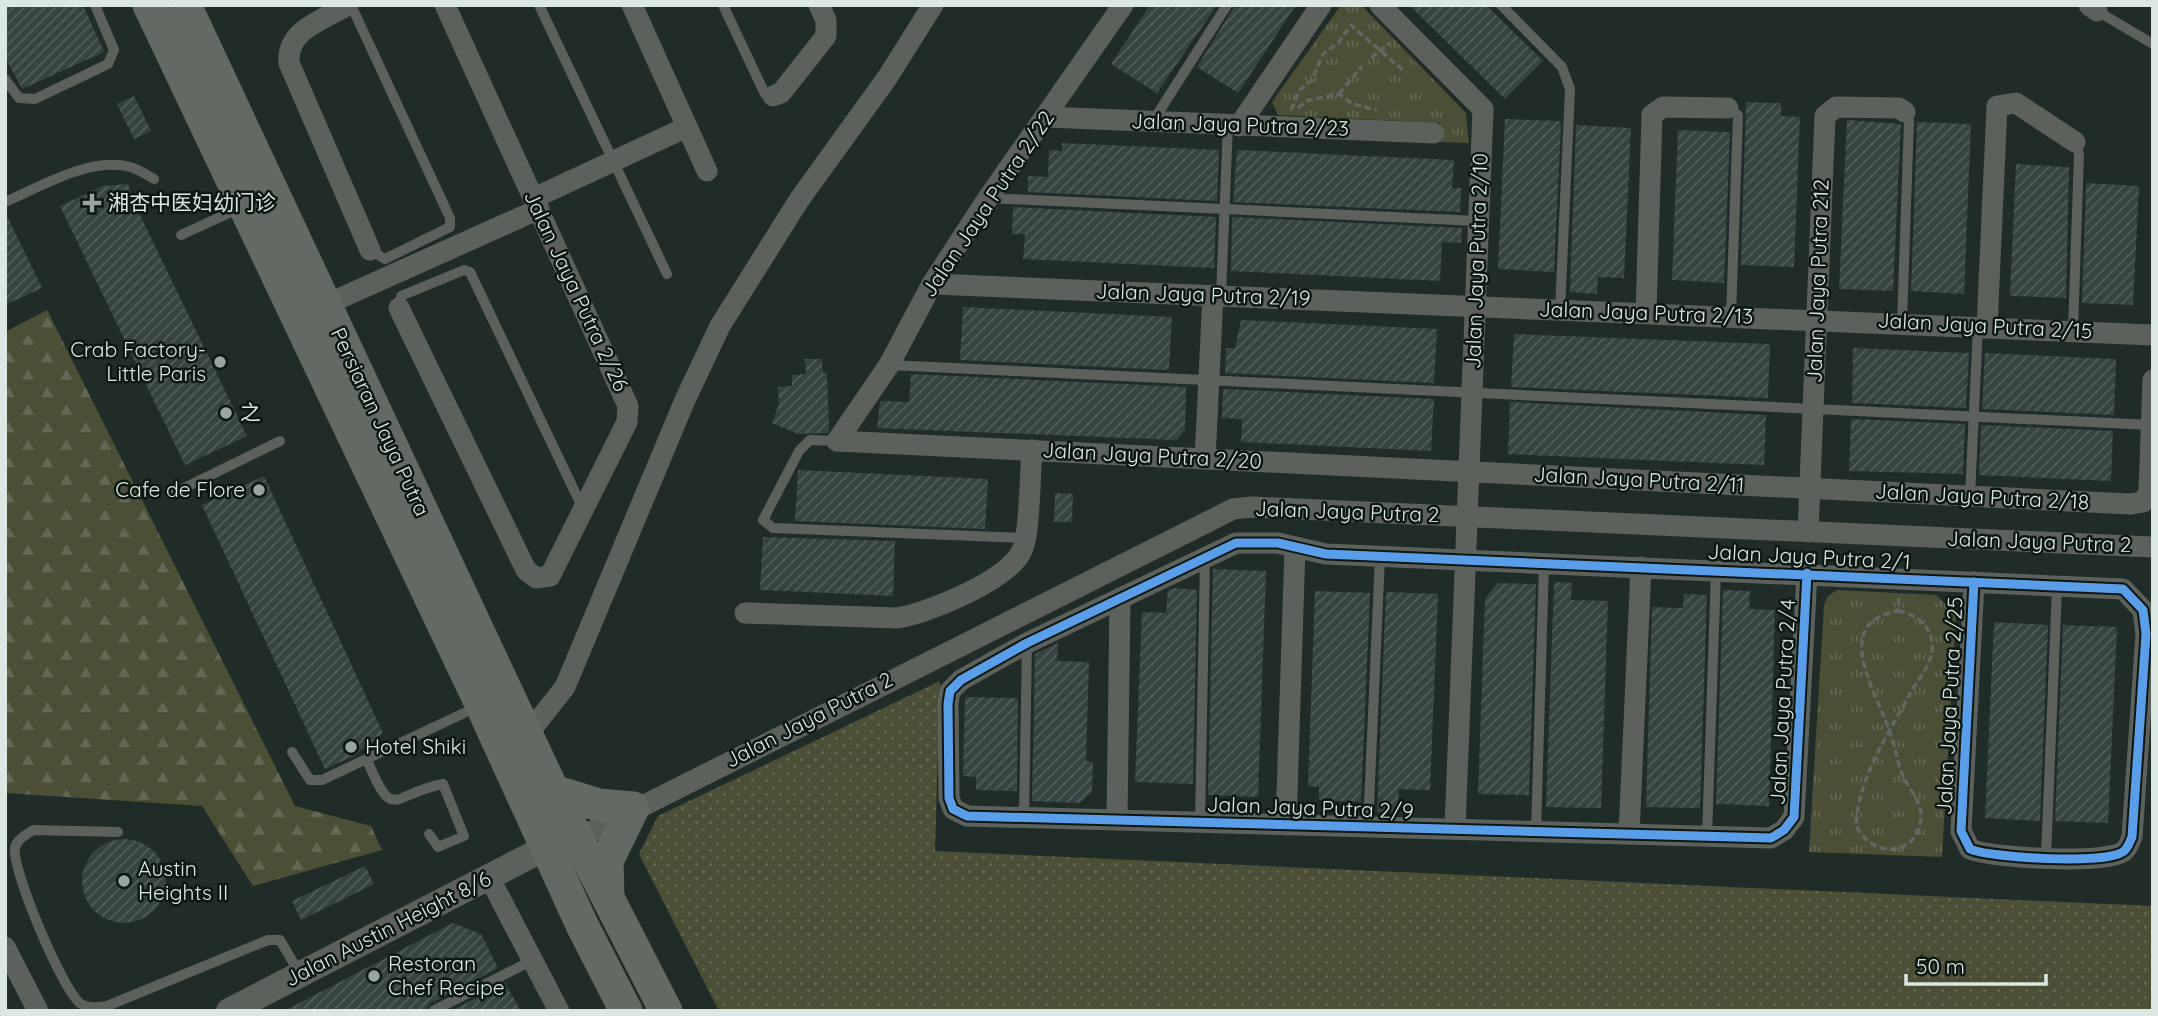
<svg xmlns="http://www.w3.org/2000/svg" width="2158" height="1016" viewBox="0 0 2158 1016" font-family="Quicksand,'Noto Sans SC',sans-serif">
<defs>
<pattern id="grass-dots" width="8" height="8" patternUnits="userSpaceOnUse" patternTransform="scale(1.75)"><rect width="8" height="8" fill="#4a4f36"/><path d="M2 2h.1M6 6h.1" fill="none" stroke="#646853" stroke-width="1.8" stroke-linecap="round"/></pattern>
<pattern id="forest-firs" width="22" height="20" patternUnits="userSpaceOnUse" patternTransform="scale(1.75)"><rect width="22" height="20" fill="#4a4f36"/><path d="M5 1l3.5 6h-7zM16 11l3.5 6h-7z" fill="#646853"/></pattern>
<pattern id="park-tufts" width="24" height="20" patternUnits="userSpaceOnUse" patternTransform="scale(1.75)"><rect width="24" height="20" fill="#4a4f36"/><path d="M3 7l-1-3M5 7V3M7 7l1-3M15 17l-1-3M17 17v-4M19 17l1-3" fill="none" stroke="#646853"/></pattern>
<pattern id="building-hatch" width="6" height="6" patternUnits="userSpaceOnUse" patternTransform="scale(1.75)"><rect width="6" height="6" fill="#354441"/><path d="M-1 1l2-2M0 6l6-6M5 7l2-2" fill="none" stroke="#525f5c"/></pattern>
</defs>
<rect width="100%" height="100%" fill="#202c27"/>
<!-- grass -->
<polygon fill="url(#grass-dots)" points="940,681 935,851 2153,906 2153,1011 719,1011 639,854 658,816"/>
<!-- forest -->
<polygon fill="url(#forest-firs)" points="47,310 295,806 371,826 382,850 253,886 202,806 5,793 5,332"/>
<!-- park -->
<g fill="url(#park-tufts)">
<polygon points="1341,5 1361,5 1466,113 1469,143 1440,142 1440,123 1278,115 1272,102"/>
<polygon points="1837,590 1936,595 1956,614 1942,857 1809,852 1824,605 1828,596"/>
</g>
<!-- building -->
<g fill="url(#building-hatch)">
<polygon points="5,5 83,5 104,52 22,89 5,57"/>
<polygon points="1150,5 1217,5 1157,93 1111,64"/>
<polygon points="1235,5 1296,5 1238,93 1197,67"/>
<polygon points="1409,5 1486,5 1543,61 1505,99"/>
<polygon points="134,96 151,131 134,139 117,104"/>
<polygon points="1746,102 1781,103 1781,116 1800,117 1794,267 1741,265"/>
<polygon points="1505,119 1559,121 1561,124 1554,272 1498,269"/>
<polygon points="1847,120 1901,124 1893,291 1839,289"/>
<polygon points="1917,122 1971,124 1964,294 1911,291"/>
<polygon points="1576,125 1631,128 1624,278 1598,277 1597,294 1570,292"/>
<polygon points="1678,130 1730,132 1724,283 1672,280"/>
<polygon points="1062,143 1219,150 1217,201 1028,192 1028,176 1048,177 1049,150 1062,151"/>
<polygon points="1237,150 1454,160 1452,188 1461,188 1460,212 1233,202"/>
<polygon points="2016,164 2069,167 2066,298 2010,296"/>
<polygon points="2086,183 2139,186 2133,305 2082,303"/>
<polygon points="128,184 137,209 247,436 185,465 60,206 103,186"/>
<polygon points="1013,207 1216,217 1214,268 1023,259 1025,234 1012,234"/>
<polygon points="5,212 42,288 5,305"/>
<polygon points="1232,217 1462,228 1461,243 1442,242 1440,281 1231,271"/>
<polygon points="963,307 1172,317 1169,370 960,360"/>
<polygon points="1241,320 1437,329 1434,383 1225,373 1226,348 1235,348"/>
<polygon points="1514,334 1770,344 1768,398 1511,387"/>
<polygon points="1853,348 1969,353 1966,408 1852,403"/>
<polygon points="1985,353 2116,359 2114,415 1982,409"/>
<polygon points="805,359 822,359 823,373 827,373 829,429 827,433 798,434 772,423 779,404 778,387 792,386 792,375 806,374"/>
<polygon points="911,374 1186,387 1185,430 1176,440 877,428 880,401 909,402"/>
<polygon points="1223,389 1434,399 1431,451 1241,442 1242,419 1222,418"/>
<polygon points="1510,402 1766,415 1764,465 1508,454"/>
<polygon points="1851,419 1965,424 1963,474 1849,471"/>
<polygon points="1981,425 2113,431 2111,481 1979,475"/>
<polygon points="798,470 988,479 985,529 795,521"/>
<polygon points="264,476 383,733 354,756 325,769 202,505"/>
<polygon points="1055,493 1073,494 1072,522 1054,522"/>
<polygon points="763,537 895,541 893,596 760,590"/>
<polygon points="1213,569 1266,571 1258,797 1208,795"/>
<polygon points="1554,582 1572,583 1571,600 1608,601 1601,808 1546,807"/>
<polygon points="1497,583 1536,584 1529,795 1478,794 1485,599"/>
<polygon points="1173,588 1197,590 1193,784 1135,782 1142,612 1166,613 1168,590"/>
<polygon points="1723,590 1750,591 1749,609 1775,610 1769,806 1716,804"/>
<polygon points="1315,591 1370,593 1361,802 1319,800 1319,787 1308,786"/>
<polygon points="1386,592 1438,594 1430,790 1399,789 1398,812 1377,812"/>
<polygon points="1684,594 1707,595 1700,808 1646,807 1652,607 1683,608"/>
<polygon points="1994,622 2048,625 2040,821 1985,818"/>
<polygon points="2063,625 2117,627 2108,823 2055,821"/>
<polygon points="1058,643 1057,661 1089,662 1086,761 1093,762 1092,792 1080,803 1032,801 1035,654"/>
<polygon points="965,697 1018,698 1017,791 976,790 976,777 963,776"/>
<circle cx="124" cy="881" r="42"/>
<polygon points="365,866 374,884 301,920 292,901"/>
<polygon points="453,923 481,934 498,968 429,1004 425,1011 284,1011"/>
<polygon points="505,983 521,1011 451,1011"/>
</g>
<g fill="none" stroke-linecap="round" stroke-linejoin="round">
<!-- path -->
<g stroke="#616763" stroke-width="3.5" stroke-dasharray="7 3.5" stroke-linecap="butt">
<polyline points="1371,58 1390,43"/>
<polyline points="1339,94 1362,66"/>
<polyline points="1298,108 1306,101 1339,94 1352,104 1377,110"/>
<polyline points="1291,110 1300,90 1312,80 1323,54 1338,43 1351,25 1406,73"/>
<path d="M1898 611C1919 615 1935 629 1932 652 1930 665 1919 679 1912 690 1890 731 1858 778 1856 825 1872 861 1921 856 1921 815 1921 801 1909 789 1903 776 1897 762 1895 745 1889 730 1876 691 1830 622 1898 611L1899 598"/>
</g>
<!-- service -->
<g stroke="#5c615c" stroke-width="10">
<polyline points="351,5 450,218 450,227 385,259 370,250"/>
<polyline points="539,5 667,274"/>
<polyline points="723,5 765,94 773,96"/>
<polyline points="1501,5 1562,67 1570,89 1560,311"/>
<polyline points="2097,11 2153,44"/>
<polyline points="5,79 19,98 35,99 108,64 114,50 95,5"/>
<polyline points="1728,108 1738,115 1731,316"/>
<polyline points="1153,121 1227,5"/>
<polyline points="988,198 1478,221"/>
<path d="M5 202C40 187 91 156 130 167 138 169 147 175 154 179"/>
<polyline points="181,235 242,207"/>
<polyline points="1221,295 1228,125"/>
<polyline points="399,308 401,296 464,270 470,272 583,509"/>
<polyline points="1902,322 1909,120 1905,112"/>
<polyline points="2073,330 2079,154 2075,142"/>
<polyline points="889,365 2152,425"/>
<polyline points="837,441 810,440 799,451 763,520 773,528 1024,538"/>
<polyline points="172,494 280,441"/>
<polyline points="1970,496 1978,326"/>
<polyline points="292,752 310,780 322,780 479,706"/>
<path d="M367 760C394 824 391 794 443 784L464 836 438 847 429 834"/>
<polyline points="1024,818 1027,643"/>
<polyline points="1200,822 1205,558"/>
<polyline points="1368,827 1380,556"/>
<path d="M118 832 33 830C26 835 17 839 15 848 11 868 64 994 81 1004 90 1009 98 1007 107 1006L268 940H280L300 974"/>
<polyline points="1536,832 1544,563"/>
<polyline points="1707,837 1716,570"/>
<polyline points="2046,858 2057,587"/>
<polyline points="433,1011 533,960"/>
</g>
<!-- minor -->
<g stroke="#5c615c" stroke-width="21">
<path d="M348 5C323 20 286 30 289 63L370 250"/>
<polyline points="632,5 707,171"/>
<polyline points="1380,5 1483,109 1455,829"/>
<polyline points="2089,5 2097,11"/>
<polyline points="773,96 781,93 826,36 826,20 819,5"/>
<polyline points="1047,117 1434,133"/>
<polyline points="1239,126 1321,5"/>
<polyline points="534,198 687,127"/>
<polyline points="932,284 2153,335"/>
<polyline points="399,308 526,570 536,578 550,576 627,422 628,406 445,5"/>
<polyline points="1646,313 1652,115 1663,107 1728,108"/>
<polyline points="318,314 325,305 539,209"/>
<polyline points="1987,327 1997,106 2016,103 2075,142"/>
<polyline points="837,441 2130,504 2143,502 2149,492 2153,380"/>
<polyline points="837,441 889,365 932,284 988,198 1123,5"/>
<polyline points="1205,459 1213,295"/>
<polyline points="1808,532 1825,116 1836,107 1899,108 1905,112"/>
<path d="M1807 573 1794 817 1784 830 1771 838 967 816 953 809 949 798 948 704 950 691 961 680 1027 643 1236 543H1278L1326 554 2123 589 2143 610 2146 634 2132 837C2130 841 2128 848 2124 851 2109 865 1990 858 1970 849L1961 831 1974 582"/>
<path d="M745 613 897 618C926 614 1013 579 1023 548 1030 530 1030 473 1032 450"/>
<polyline points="527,735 565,687 685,400 720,326 799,200 887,78 933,5"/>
<polyline points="1117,820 1120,598"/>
<polyline points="1286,825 1295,547"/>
<polyline points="1629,834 1641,567"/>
<polyline points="577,839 1233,509 1252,507 2153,547"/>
<polyline points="489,877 559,1011"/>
<polyline points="5,947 38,1011"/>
</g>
<!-- tertiary -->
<polyline stroke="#5c615c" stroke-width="26" points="229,1011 547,847"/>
<!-- primary -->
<g stroke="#636a63" stroke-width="33">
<polyline points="149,5 481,704 582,925 626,1011"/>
<polyline points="185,5 553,791 666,1011"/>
<polyline points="553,791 599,805 633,808 607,861 608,897"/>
</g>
<!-- cycleway casing -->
<g stroke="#0d1712" stroke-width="13">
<path id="cycleway" d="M1807 573 1794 817 1784 830 1771 838 967 816 953 809 949 798 948 704 950 691 961 680 1027 643 1236 543H1278L1326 554 2123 589 2143 610 2146 634 2132 837C2130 841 2128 848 2124 851 2109 865 1990 858 1970 849L1961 831 1974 582"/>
</g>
<!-- cycleway -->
<use href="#cycleway" stroke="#5a9eea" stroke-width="9"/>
</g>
<!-- markers -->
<g fill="#99a6a0" stroke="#0d1712" stroke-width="2.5">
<path d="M88.5 192.5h7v7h7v7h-7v7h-7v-7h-7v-7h7z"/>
<circle cx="220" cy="362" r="7"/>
<circle cx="226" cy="413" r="7"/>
<circle cx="259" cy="490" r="7"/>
<circle cx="351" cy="747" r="7"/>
<circle cx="124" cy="881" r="7"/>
<circle cx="374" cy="976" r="7"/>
</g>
<g text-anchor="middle" stroke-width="5" stroke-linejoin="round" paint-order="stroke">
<!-- street labels -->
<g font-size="21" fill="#dae8e1" stroke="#0d1712">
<text transform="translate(1240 125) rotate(2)" y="7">Jalan Jaya Putra 2/23</text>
<text transform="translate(988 204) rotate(-56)" y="7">Jalan Jaya Putra 2/22</text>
<text transform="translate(1477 261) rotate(-88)" y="7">Jalan Jaya Putra 2/10</text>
<text transform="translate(1818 281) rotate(-88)" y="7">Jalan Jaya Putra 212</text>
<text transform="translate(576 291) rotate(65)" y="7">Jalan Jaya Putra 2/26</text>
<text transform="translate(1203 295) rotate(2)" y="7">Jalan Jaya Putra 2/19</text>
<text transform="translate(1646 313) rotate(2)" y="7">Jalan Jaya Putra 2/13</text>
<text transform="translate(1985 326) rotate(3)" y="7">Jalan Jaya Putra 2/15</text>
<text transform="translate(380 422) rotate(65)" y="7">Persiaran Jaya Putra</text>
<text transform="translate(1152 456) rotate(3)" y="7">Jalan Jaya Putra 2/20</text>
<text transform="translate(1639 480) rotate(3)" y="7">Jalan Jaya Putra 2/11</text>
<text transform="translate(1982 497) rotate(3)" y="7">Jalan Jaya Putra 2/18</text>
<text transform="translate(1347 512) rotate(2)" y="7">Jalan Jaya Putra 2</text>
<text transform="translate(2039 542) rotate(2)" y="7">Jalan Jaya Putra 2</text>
<text transform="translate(1809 557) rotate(3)" y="7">Jalan Jaya Putra 2/1</text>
<text transform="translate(1783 702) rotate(-87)" y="7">Jalan Jaya Putra 2/4</text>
<text transform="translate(1950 706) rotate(-87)" y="7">Jalan Jaya Putra 2/25</text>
<text transform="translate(809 720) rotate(-27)" y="7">Jalan Jaya Putra 2</text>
<text transform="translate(1310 808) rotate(2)" y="7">Jalan Jaya Putra 2/9</text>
<text transform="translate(388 929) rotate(-27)" y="7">Jalan Austin Height 8/6</text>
</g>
<!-- poi labels -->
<g font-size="21" fill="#dae8e1" stroke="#0d1712" text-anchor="start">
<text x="108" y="210">湘杏中医妇幼门诊</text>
<text x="206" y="357" text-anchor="end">Crab Factory-<tspan x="206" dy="24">Little Paris</tspan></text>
<text x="240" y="420">之</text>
<text x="245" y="497" text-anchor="end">Cafe de Flore</text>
<text x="365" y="754">Hotel Shiki</text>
<text x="138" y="876">Austin<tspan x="138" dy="24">Heights II</tspan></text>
<text x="388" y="971">Restoran<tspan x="388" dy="24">Chef Recipe</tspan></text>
</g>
</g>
<!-- border -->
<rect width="2158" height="1016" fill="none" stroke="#dae8e1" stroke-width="14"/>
<!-- scale -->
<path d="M1906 974v10h140v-10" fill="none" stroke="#dae8e1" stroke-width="3.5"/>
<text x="1916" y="974" font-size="21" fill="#dae8e1" stroke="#0d1712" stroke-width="5" paint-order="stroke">50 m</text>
</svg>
